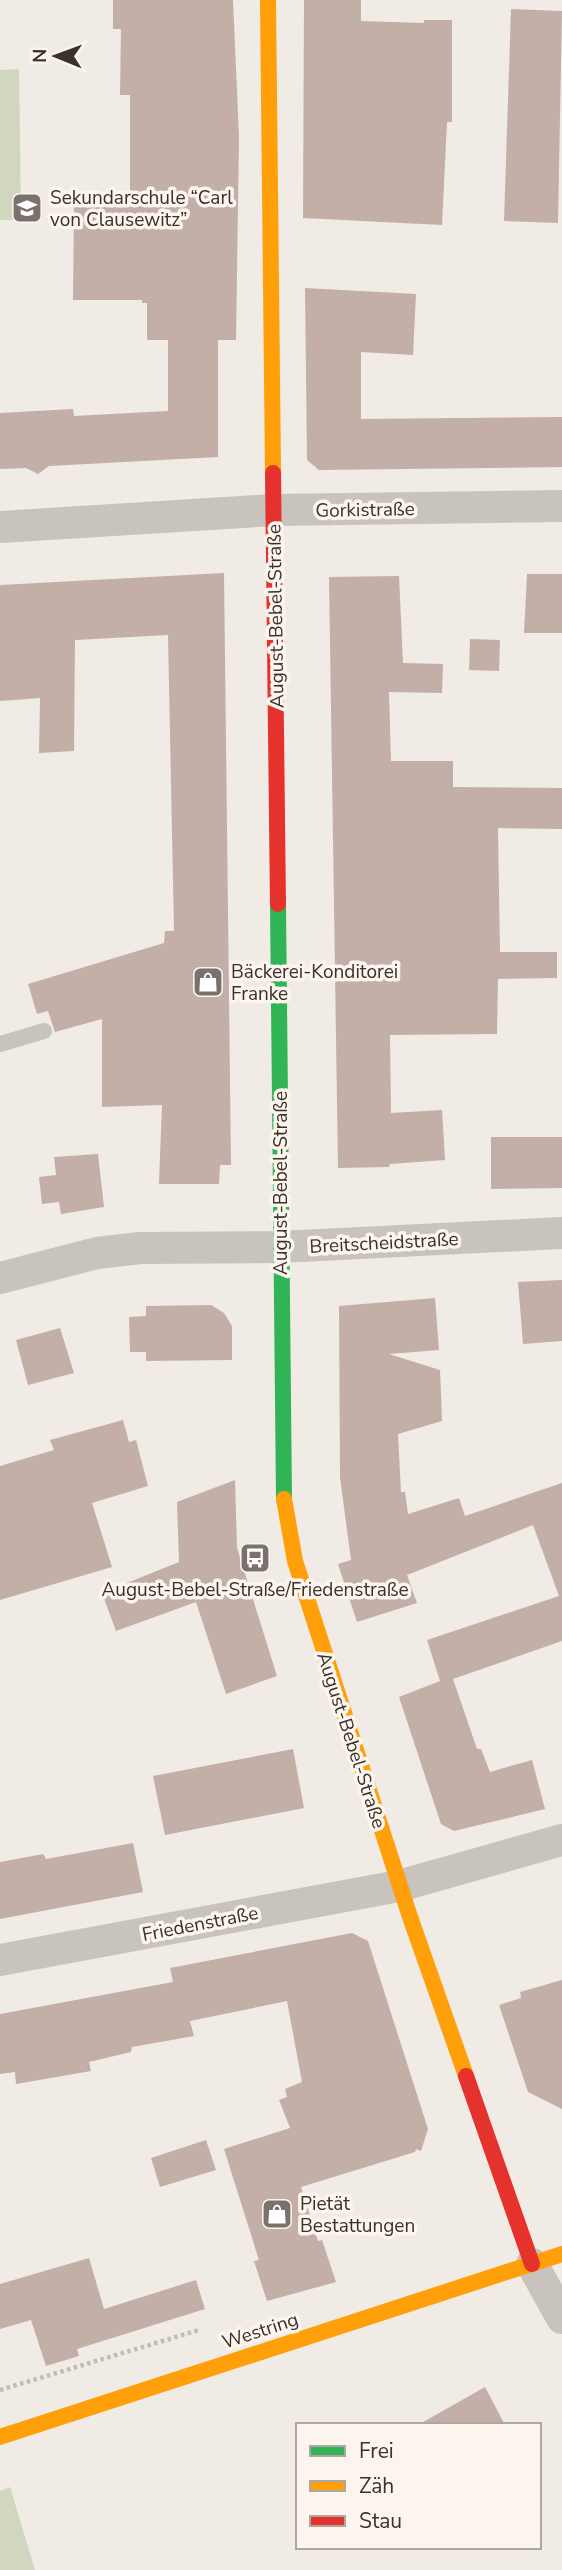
<svg xmlns="http://www.w3.org/2000/svg" width="562" height="2570" viewBox="0 0 562 2570" font-family="'Nunito Sans',sans-serif">
<rect width="100%" height="100%" fill="#f0ebe5"/>
<!-- green -->
<g fill="#d1d6bf">
<polygon points="19,69 21,220 0,220 0,70"/>
<polygon points="10,2487 35,2570 0,2570 0,2491"/>
</g>
<!-- building -->
<g fill="#c3afa7">
<polygon points="113,0 233,0 239,137 236,340 218,340 218,457 49,466 38,474 26,468 0,469 0,413 73,409 74,416 168,411 168,340 147,340 147,303 142,303 142,300 73,300 74,207 130,207 130,95 120,95 121,29 113,29"/>
<polygon points="304,0 361,0 361,21 424,23 424,20 452,20 452,122 447,122 442,225 303,218"/>
<polygon points="511,9 562,11 558,223 504,221"/>
<polygon points="305,288 416,294 413,355 361,352 361,419 562,417 562,467 319,470 307,460"/>
<polygon points="224,573 231,1165 220,1165 219,1184 159,1184 162,1105 102,1107 102,1019 55,1032 48,1011 37,1014 28,984 164,943 165,931 174,931 168,635 75,640 74,751 39,753 40,698 0,701 0,585"/>
<polygon points="527,574 562,574 562,633 524,633"/>
<polygon points="399,576 403,663 443,664 442,693 389,692 391,761 453,761 453,787 562,788 562,829 498,828 500,952 557,952 557,978 498,979 497,1034 390,1035 391,1113 442,1110 445,1160 390,1164 389,1167 338,1168 329,577"/>
<polygon points="470,639 500,640 499,671 469,670"/>
<polygon points="491,1137 562,1137 562,1188 491,1189"/>
<polygon points="98,1154 104,1207 61,1214 59,1202 42,1204 39,1177 56,1175 54,1157"/>
<polygon points="562,1280 562,1341 523,1344 518,1282"/>
<polygon points="435,1298 439,1350 389,1354 440,1370 442,1421 398,1434 401,1492 405,1492 408,1514 459,1498 465,1516 562,1483 562,1641 453,1679 477,1749 481,1749 490,1772 532,1760 545,1809 454,1831 441,1824 399,1697 440,1681 427,1640 559,1596 533,1525 407,1575 417,1603 357,1622 338,1564 351,1560 340,1477 339,1306"/>
<polygon points="211,1305 224,1313 232,1326 232,1360 146,1361 146,1352 130,1352 129,1317 146,1316 146,1306"/>
<polygon points="60,1328 74,1373 28,1385 16,1340"/>
<polygon points="123,1420 129,1442 136,1440 148,1486 92,1503 112,1567 0,1600 0,1466 54,1450 50,1440"/>
<polygon points="235,1480 237,1548 277,1676 226,1694 196,1602 116,1631 102,1593 179,1562 177,1502"/>
<polygon points="293,1749 304,1808 165,1835 153,1776"/>
<polygon points="133,1843 143,1892 0,1919 0,1862 43,1854 46,1859"/>
<polygon points="352,1933 368,1941 428,2129 421,2151 416,2149 415,2152 301,2187 318,2241 322,2240 336,2282 267,2301 254,2261 259,2260 224,2149 290,2128 279,2100 287,2097 285,2089 302,2082 287,2001 190,2021 194,2036 132,2047 131,2052 89,2062 91,2071 16,2084 15,2072 0,2074 0,2014 173,1982 170,1968"/>
<polygon points="562,1980 562,2109 528,2092 499,2005 521,1998 520,1992"/>
<polygon points="206,2140 216,2170 160,2187 151,2158"/>
<polygon points="89,2258 104,2309 196,2280 205,2309 77,2349 79,2356 46,2366 31,2320 0,2329 0,2284"/>
<polygon points="485,2387 505,2425 418,2425"/>
</g>
<g fill="none" stroke-linecap="round" stroke-linejoin="round">
<!-- path -->
<polyline stroke="#c2bbb6" stroke-width="4.5" stroke-dasharray="3.5 3.5" stroke-linecap="butt" points="0,2390 199,2330"/>
<!-- lane -->
<polyline stroke="#c9c3be" stroke-width="16" points="0,1044 44,1031"/>
<!-- street -->
<g stroke="#c9c3be" stroke-width="32">
<polyline points="0,527 274,510 562,506"/>
<polyline points="0,1278 97,1253 140,1248 280,1247 562,1233"/>
<polyline points="0,1960 399,1886 562,1840"/>
<polyline points="532,2264 562,2318"/>
</g>
<!-- fast -->
<polyline stroke="#30b455" stroke-width="16" points="278,904 284,1499"/>
<!-- slow -->
<g stroke="#ff9f0a" stroke-width="16">
<polyline points="268,0 273,473"/>
<polyline points="284,1499 295,1561 410,1917 466,2076"/>
<polyline points="0,2437 562,2254"/>
</g>
<!-- jam -->
<g stroke="#e5322d" stroke-width="16">
<polyline points="273,473 278,904"/>
<polyline points="466,2076 532,2264"/>
</g>
</g>
<!-- icons -->
<defs>
<g id="school-square" transform="scale(1.575)"><rect x="-9" y="-9" width="18" height="18" rx="4" fill="#7a716c" stroke="#fbf5ee"/><path d="M0-5L7-2L0 1L-7-2ZM-4 1L0 2.5L4 1V4Q0 6-4 4Z" fill="#fff"/></g>
<g id="shop-square" transform="scale(1.575)"><rect x="-9" y="-9" width="18" height="18" rx="4" fill="#7a716c" stroke="#fbf5ee"/><path d="M-5-2.5h2.3a2.7 3.5 0 0 1 5.4 0H5L5.5 6h-11ZM-1.5-2.5h3a1.5 2.3 0 0 0-3 0Z" fill="#fff"/></g>
<g id="bus-square" transform="scale(1.575)"><rect x="-9" y="-9" width="18" height="18" rx="4" fill="#7a716c" stroke="#fbf5ee"/><path d="M-5-6H5V4H4V6H2V4H-2V6H-4V4H-5ZM-3.5-4V0h7V-4ZM-3.5 1.2v1.5H-2V1.2ZM2 1.2v1.5H3.5V1.2Z" fill="#fff"/></g>
</defs>
<g fill-rule="evenodd">
<use href="#school-square" x="27" y="208"/>
<use href="#shop-square" x="208" y="982"/>
<use href="#bus-square" x="255" y="1558"/>
<use href="#shop-square" x="277" y="2214"/>
</g>
<g text-anchor="middle" stroke-width="7" stroke-linejoin="round" paint-order="stroke">
<!-- poi labels -->
<g font-size="19" fill="#3b302b" stroke="#fbf5ee" text-anchor="start">
<text x="50" y="204">Sekundarschule “Carl<tspan x="50" dy="22">von Clausewitz”</tspan></text>
<text x="231" y="978">Bäckerei-Konditorei<tspan x="231" dy="22">Franke</tspan></text>
<text x="255" y="1596" text-anchor="middle">August-Bebel-Straße/Friedenstraße</text>
<text x="300" y="2210">Pietät<tspan x="300" dy="22">Bestattungen</tspan></text>
</g>
<!-- street labels -->
<g font-size="19" fill="#3b302b" stroke="#fbf5ee">
<text transform="translate(365 509) rotate(-1)" y="7">Gorkistraße</text>
<text transform="translate(275 616) rotate(-91)" y="7">August-Bebel-Straße</text>
<text transform="translate(280 1183) rotate(-90)" y="7">August-Bebel-Straße</text>
<text transform="translate(384 1242) rotate(-3)" y="7">Breitscheidstraße</text>
<text transform="translate(352 1740) rotate(72)" y="7">August-Bebel-Straße</text>
<text transform="translate(200 1923) rotate(-11)" y="7">Friedenstraße</text>
<text transform="translate(260 2330) rotate(-18)" y="7">Westring</text>
</g>
</g>
<!-- legend -->
<rect x="296" y="2423" width="245" height="126" fill="#fbf5ee" stroke="#aea6a0" stroke-width="2"/>
<rect x="310" y="2446" width="35" height="10" fill="#30b455" stroke="#aea6a0" stroke-width="2"/>
<text x="359" y="2458" font-size="21" fill="#3b302b">Frei</text>
<rect x="310" y="2481" width="35" height="10" fill="#ff9f0a" stroke="#aea6a0" stroke-width="2"/>
<text x="359" y="2493" font-size="21" fill="#3b302b">Zäh</text>
<rect x="310" y="2516" width="35" height="10" fill="#e5322d" stroke="#aea6a0" stroke-width="2"/>
<text x="359" y="2528" font-size="21" fill="#3b302b">Stau</text>
<!-- north arrow -->
<g transform="translate(56 56) rotate(271)" stroke="#fbf5ee" stroke-width="5" paint-order="stroke">
<path d="M0-5L12 26L0 18L-12 26Z" fill="#3b302b"/>
<text y="-10" font-size="19" font-weight="bold" text-anchor="middle" fill="#3b302b">N</text>
</g>
</svg>
